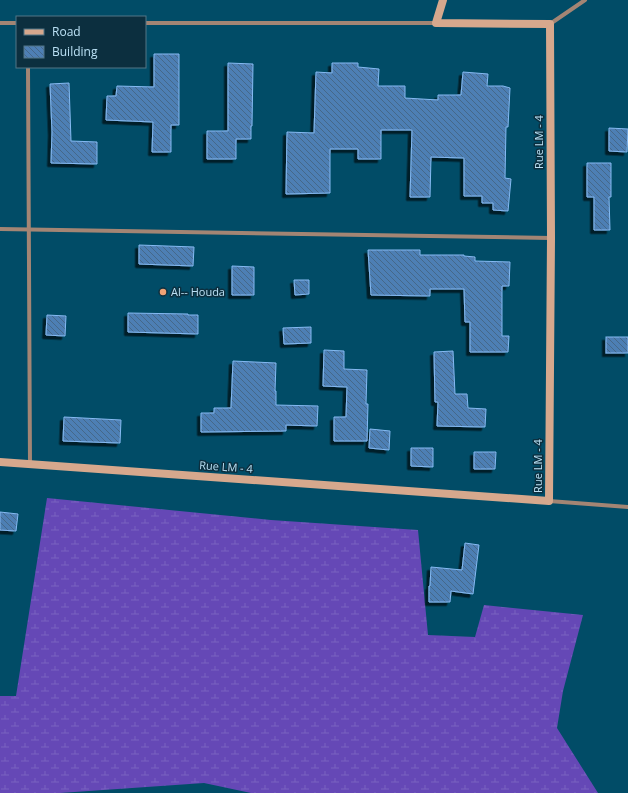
<svg xmlns="http://www.w3.org/2000/svg" width="628" height="793" viewBox="0 0 628 793" font-family="'Open Sans',sans-serif">
<defs>
<pattern id="wetland-marsh" width="20" height="14" patternUnits="userSpaceOnUse"><rect width="20" height="14" fill="#6548b6"/><path d="M1 5h8M5 5V1M11 12h8M15 12V8" fill="none" stroke="#7962c0"/></pattern>
<pattern id="building-back-hatch" width="6" height="6" patternUnits="userSpaceOnUse"><rect width="6" height="6" fill="#4e7fb4"/><path d="M-1 5l2 2M0 0l6 6M5-1l2 2" fill="none" stroke="#456789"/></pattern>
<filter id="shadow"><feDropShadow dx="-3.5" dy="3.5" stdDeviation="0" flood-color="#0009"/></filter>
</defs>
<rect width="100%" height="100%" fill="#014c67"/>
<!-- wetland -->
<polygon fill="url(#wetland-marsh)" points="47,498 271,520 418,530 428,635 475,637 484,605 583,615 563,691 557,728 598,793 251,793 204,783 60,793 0,793 0,696 16,696"/>
<!-- building -->
<g fill="url(#building-back-hatch)" stroke="#86baf2" filter="url(#shadow)">
<polygon points="154,54 179,54 179,125 171,125 171,152 152,152 153,122 106,120 107,96 116,96 117,86 154,87"/>
<polygon points="228,63 253,64 252,126 251,126 251,139 236,139 236,159 207,159 207,131 228,131"/>
<polygon points="332,63 358,63 358,67 379,69 378,86 405,86 405,98 438,100 438,95 461,95 463,72 488,74 487,86 503,86 510,88 508,127 506,127 505,178 511,179 508,211 493,210 493,203 482,203 482,196 464,196 464,158 431,157 430,197 410,197 412,130 381,130 381,159 358,159 358,149 330,149 330,193 286,194 287,132 314,133 316,72 332,73"/>
<polygon points="69,83 71,141 97,142 97,164 51,163 52,132 50,84"/>
<polygon points="609,128 628,129 627,152 609,151"/>
<polygon points="587,163 611,163 611,197 609,197 610,230 594,230 594,197 587,197"/>
<polygon points="139,245 194,247 193,266 139,264"/>
<polygon points="368,250 420,250 420,255 464,255 464,256 475,257 475,261 510,262 509,286 502,286 502,336 509,336 508,352 470,352 470,322 465,322 464,289 430,289 430,296 371,295"/>
<polygon points="232,266 254,267 254,295 232,295"/>
<polygon points="294,280 309,280 309,294 295,295"/>
<polygon points="128,313 188,314 188,315 198,315 198,334 128,332"/>
<polygon points="47,315 66,316 65,336 46,335"/>
<polygon points="311,327 311,343 284,344 283,328"/>
<rect x="606" y="337" width="22" height="16"/>
<polygon points="324,350 344,351 344,369 367,370 366,404 368,404 367,441 334,441 334,417 346,417 347,387 323,386"/>
<polygon points="453,351 455,394 467,394 468,408 486,409 485,427 437,426 438,402 435,402 434,352"/>
<polygon points="233,361 276,363 275,391 276,391 276,405 318,406 317,426 286,425 286,431 201,432 201,413 214,413 214,408 231,408"/>
<polygon points="64,417 121,420 120,443 63,441"/>
<polygon points="370,429 390,431 389,450 369,448"/>
<polygon points="411,448 433,448 433,467 411,466"/>
<polygon points="474,452 496,452 495,469 474,469"/>
<polygon points="0,512 18,514 16,531 0,530"/>
<polygon points="465,543 479,545 473,594 451,591 450,602 429,602 429,586 430,586 431,567 462,570"/>
</g>
<g fill="none" stroke-linecap="round" stroke-linejoin="round">
<!-- street -->
<g stroke="#a38574" stroke-width="4">
<polyline points="0,23 17,23"/>
<polyline points="145,23 436,23"/>
<polyline points="550,24 585,0"/>
<polyline points="28,67 30,464"/>
<polyline points="0,229 551,238"/>
<polyline points="549,501 628,507"/>
</g>
<!-- secondary -->
<polyline stroke="#d6a88d" stroke-width="8" points="0,462 549,501 551,238 550,24 436,23 443,0"/>
</g>
<!-- markers -->
<circle fill="#efa376" stroke="#0c2f3f" stroke-width="1.5" cx="163" cy="292" r="4"/>
<g text-anchor="middle" stroke-width="3" stroke-linejoin="round" paint-order="stroke">
<!-- street labels -->
<g font-size="11" fill="#bae0f4" stroke="#0c2f3f">
<text transform="translate(539 142) rotate(-90)" y="4">Rue LM - 4</text>
<text transform="translate(538 466) rotate(-90)" y="4">Rue LM - 4</text>
<text transform="translate(226 467) rotate(4)" y="4">Rue LM - 4</text>
</g>
<!-- poi labels -->
<g font-size="11" fill="#bae0f4" stroke="#0c2f3f" text-anchor="start">
<text x="171" y="296">Al-- Houda</text>
</g>
</g>
<!-- legend -->
<rect x="16" y="16" width="130" height="52" fill="#0c2f3f" stroke="#527687"/>
<rect x="24" y="29" width="20" height="6" fill="#d6a88d" stroke="#527687"/>
<text x="52" y="36" font-size="12" fill="#bae0f4">Road</text>
<rect x="24" y="46" width="20" height="12" fill="url(#building-back-hatch)" stroke="#527687"/>
<text x="52" y="56" font-size="12" fill="#bae0f4">Building</text>
</svg>
